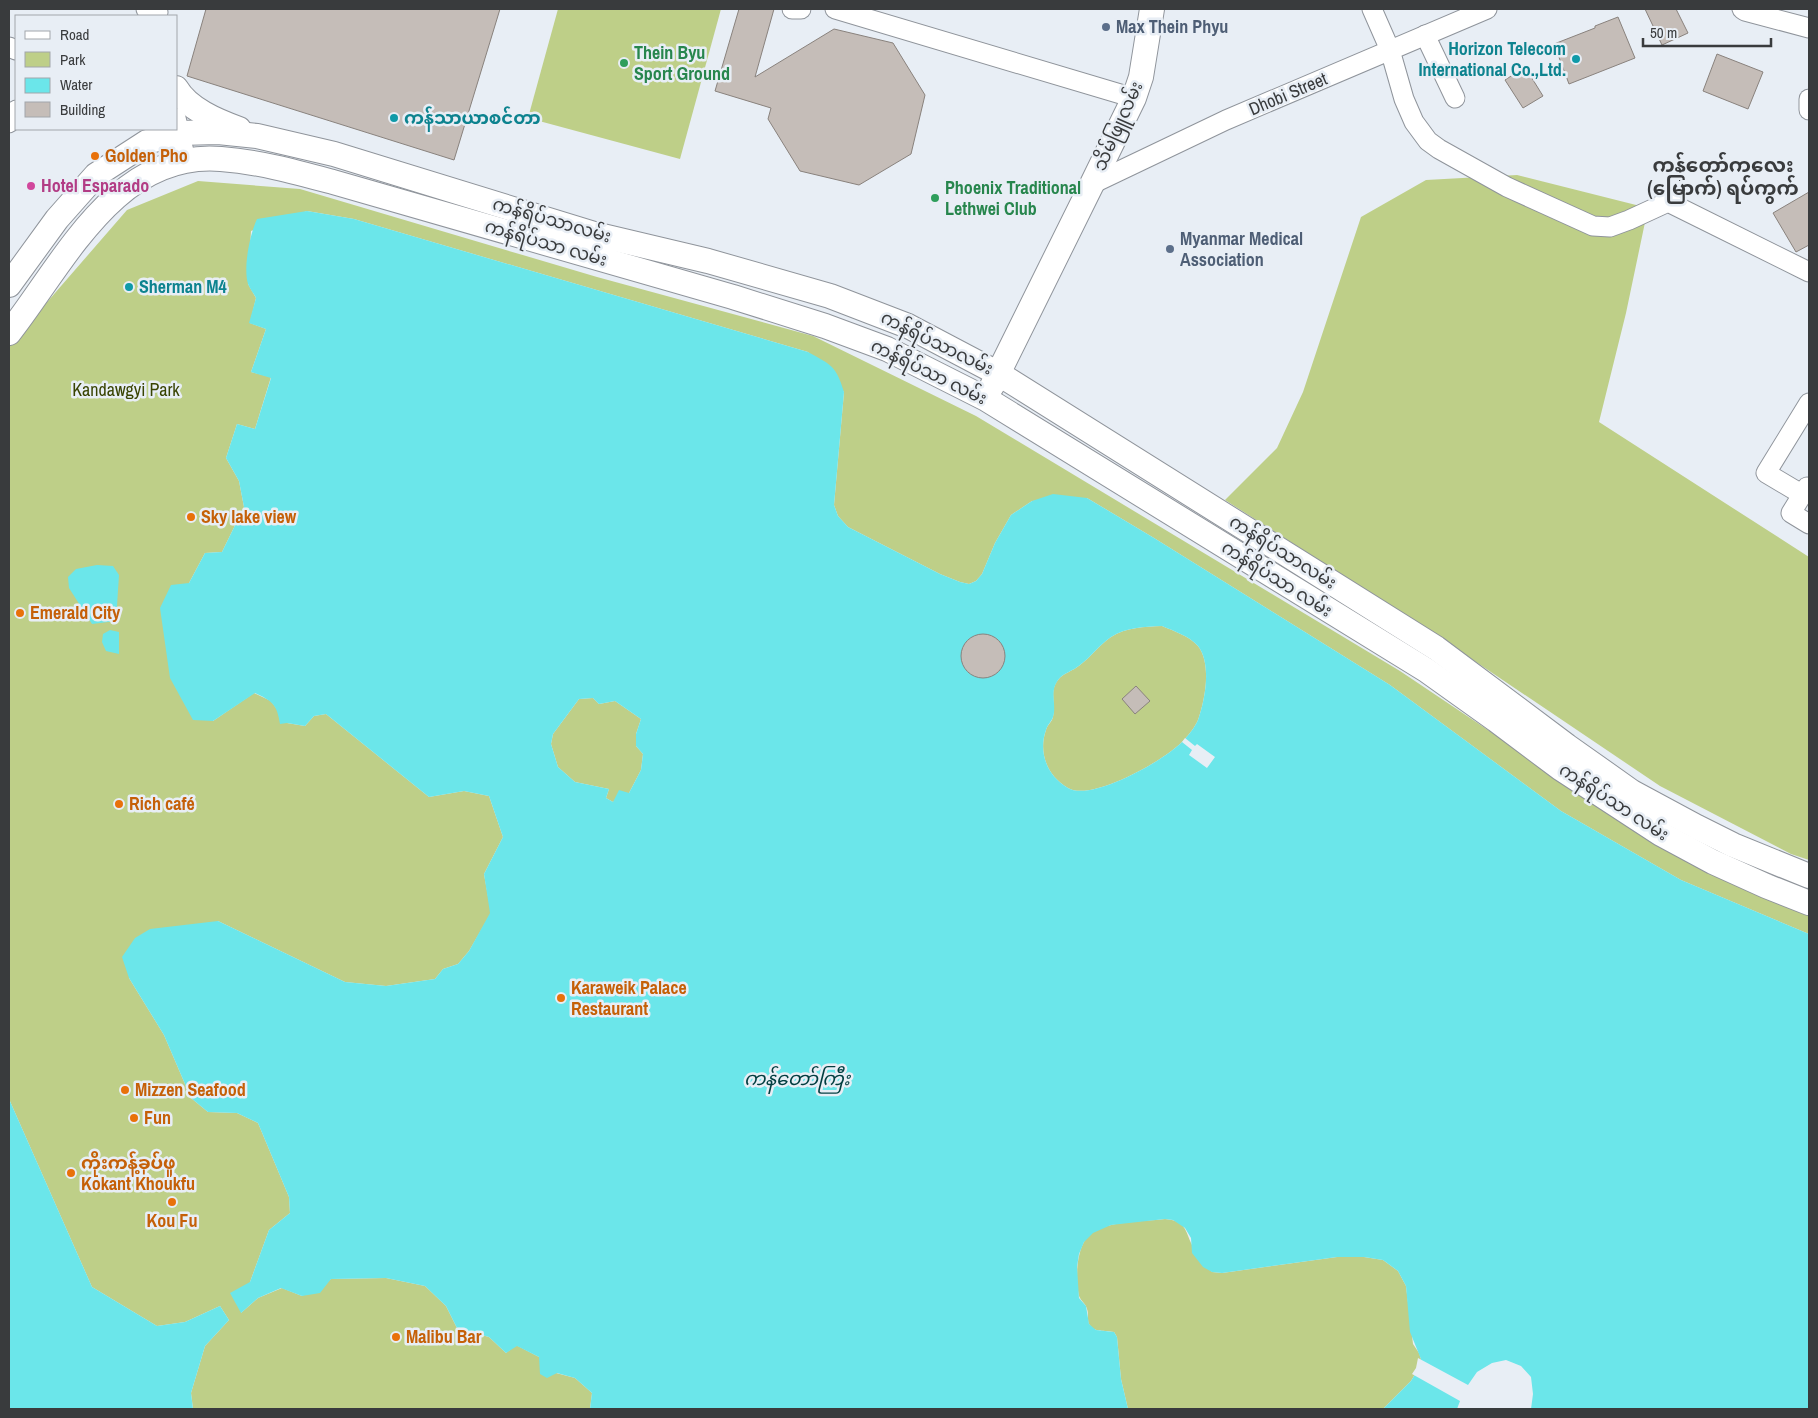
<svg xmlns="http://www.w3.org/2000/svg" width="1818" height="1418" viewBox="0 0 1818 1418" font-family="'Archivo Narrow','Noto Sans Myanmar',sans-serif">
<rect width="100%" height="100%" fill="#e8eef5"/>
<!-- green -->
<g fill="#becf88">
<polygon points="558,9 721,9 680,159 528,118"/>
<polygon points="1517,175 1648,208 1626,313 1599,422 1809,557 1809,860 1791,854 1660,786 1442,639 1225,500 1277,448 1303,392 1361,217 1426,180"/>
<polygon points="198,181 300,189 597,277 813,336 976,416 1400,671 1591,799 1809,913 1809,934 1681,880 1561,811 1390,685 1154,538 1087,498 1032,501 1011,515 995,543 982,574 976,581 969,584 960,582 940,574 848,527 838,516 834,505 844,392 808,352 354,219 307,211 251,231 248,284 256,298 250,323 266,329 251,372 271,377 255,429 237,424 226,458 239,481 244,507 222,552 205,553 189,583 213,721 254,693 271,701 287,723 305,726 314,716 326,714 429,797 464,791 489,796 503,837 484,874 491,913 469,951 458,964 443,969 435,979 386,986 345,982 218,921 129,978 164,1035 191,1098 208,1112 237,1113 258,1123 289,1197 290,1213 269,1230 250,1282 241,1313 258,1298 282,1288 302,1296 331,1279 386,1278 425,1286 446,1306 457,1328 489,1337 506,1353 516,1345 539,1357 556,1373 575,1378 592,1393 590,1409 193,1409 191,1393 205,1346 229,1320 220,1306 185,1322 157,1326 92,1287 9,1099 9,346 127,210"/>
<path d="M1162 626C1174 631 1189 636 1198 646 1212 664 1205 700 1198 720 1195 727 1188 736 1183 741 1165 760 1092 802 1068 788 1047 776 1038 752 1046 730 1047 725 1052 722 1053 717 1056 704 1049 691 1058 680 1063 673 1073 671 1080 665 1091 657 1099 645 1111 637 1126 627 1144 627 1162 626Z"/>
<polygon points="593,698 599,704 615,701 641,719 636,734 636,746 643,754 641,770 629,793 613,802 606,798 609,789 575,782 558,767 551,744 553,734 579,699"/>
<path d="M1165 1219C1186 1221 1185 1230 1192 1245 1197 1255 1206 1264 1212 1272L1222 1273 1337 1257H1364L1383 1260 1398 1271 1406 1286 1413 1344 1419 1353 1421 1359 1418 1369 1411 1381 1383 1409H1128L1121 1379 1117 1337 1114 1332C1105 1330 1094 1333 1089 1324 1087 1320 1089 1314 1087 1309 1086 1304 1081 1301 1079 1296 1075 1279 1076 1242 1093 1232 1115 1220 1141 1222 1165 1219Z"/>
</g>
<!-- water -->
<g fill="#6be6ea" fill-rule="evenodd">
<path d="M307 211 354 219 808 352C831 365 836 365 844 392L834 505 838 516 848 527 940 574 960 582 969 584 976 581 982 574 995 543 1011 515 1032 501 1053 494 1087 498 1154 538 1390 685 1561 811 1681 880 1809 934V1409H1383L1411 1381 1418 1369 1421 1359 1410 1332 1406 1286 1398 1271 1383 1260 1364 1257H1337L1222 1273 1212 1272 1203 1267 1192 1253 1191 1238 1185 1228 1173 1220 1165 1219 1111 1225 1093 1233 1084 1242 1079 1254 1077 1267 1079 1298 1086 1306 1089 1324 1096 1330 1114 1332 1117 1337 1121 1379 1128 1409H590L592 1393 575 1378 557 1373 547 1378 540 1374 539 1357 517 1346 506 1353 489 1337 457 1328 446 1306 425 1286 386 1278 331 1279 320 1293 302 1296 281 1288 258 1298 241 1313 230 1293 250 1282 269 1230 290 1213 289 1197 258 1123 237 1113 208 1112 191 1098 164 1035 129 978 122 957 135 938 150 929 218 921 345 982 386 986 435 979 443 969 458 964 469 951 490 913 484 874 503 837 489 796 464 791 429 797 326 714 314 716 305 726 287 723 280 724C277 704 272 701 255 693L213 721 193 720 170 678 160 608 171 585 189 583 205 553 222 552 244 507 239 481 226 458 237 424 255 429 271 378 251 372 266 329 249 323 256 298C254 294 250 289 248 284 243 267 250 234 257 219ZM1162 626C1174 631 1189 636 1198 646 1212 664 1205 700 1198 720 1195 727 1188 736 1183 741 1165 760 1092 802 1068 788 1047 776 1038 752 1046 730 1047 725 1052 721 1053 717 1057 704 1049 692 1058 680 1063 673 1073 671 1080 665 1091 657 1099 645 1111 637 1126 627 1144 627 1162 626ZM593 698 599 704 615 701 641 719 636 734V746L643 754 641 770 629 793 619 790 613 802 606 798 609 789 575 782 558 767 551 744 553 734 579 699Z"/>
<polygon points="97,565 113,566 119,575 116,621 92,624 69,588 68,577 76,569"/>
<polygon points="110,630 119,632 119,654 106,651 102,642 103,634"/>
<polygon points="9,1099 92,1287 157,1326 185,1322 220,1306 229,1320 205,1346 191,1393 193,1409 9,1409"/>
</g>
<!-- pier -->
<g fill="#e8eef5">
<polygon points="1185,738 1195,746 1197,744 1215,757 1207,768 1189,755 1192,750 1182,742"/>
<polygon points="1418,1358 1468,1385 1477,1372 1492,1363 1506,1360 1521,1366 1531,1377 1533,1394 1531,1409 1457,1409 1460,1401 1412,1374 1416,1368"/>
</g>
<!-- building -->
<g fill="#c5bdb8" stroke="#89827d">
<polygon points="206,9 500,9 454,160 187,76"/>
<polygon points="739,9 774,9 755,77 834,29 893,43 925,95 911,154 859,185 800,171 768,119 771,108 715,91"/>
<polygon points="1645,9 1676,9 1688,33 1662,45"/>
<polygon points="1618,17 1635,58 1569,84 1554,44 1595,28 1595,26"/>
<polygon points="1717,54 1763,72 1748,109 1703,91"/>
<polygon points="1525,67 1543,96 1523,108 1505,80"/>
<polygon points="1809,192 1809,245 1796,252 1773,213"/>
<circle cx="983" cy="656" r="22"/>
<polygon points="1136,686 1150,701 1135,714 1122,699"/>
</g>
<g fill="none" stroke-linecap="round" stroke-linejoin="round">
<!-- minor casing -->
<g stroke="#8f949b" stroke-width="21">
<g id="minor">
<polyline points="146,9 158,12"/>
<polyline points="792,9 801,9"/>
<polyline points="835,9 1134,98"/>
<polyline points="1372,9 1390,50 1404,99 1414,122 1428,141 1439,149 1507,187 1593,226 1610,227 1629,220 1668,202 1809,272"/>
<polyline points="1742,9 1745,11 1809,28"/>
<polyline points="1425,35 1455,98"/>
<polyline points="9,47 16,50"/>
<polyline points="1809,99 1809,110"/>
<polyline points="176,118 186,160"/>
<polyline points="9,123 16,110"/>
<polyline points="1092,184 1226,120 1487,9"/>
<polyline points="1809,488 1807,487 1791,513 1809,524"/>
<polyline points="1803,495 1766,473 1809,403"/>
</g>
</g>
<!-- major casing -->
<g stroke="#8f949b" stroke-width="26">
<g id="major">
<path d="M176 88C188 109 217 121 239 129"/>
<polyline points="9,285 57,219 96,175 147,142 179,133 218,132 257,136 334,154 594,234 708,261 830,296 908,326 999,374 1436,648 1567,746 1632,792 1697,827 1733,845 1809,876"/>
<path d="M9 333C64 263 116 150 221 159 260 162 296 172 333 182L733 297 825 326 887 349 986 399 1426 670 1496 720 1560 768 1661 834 1713 862 1766 886 1809 903"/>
<polyline points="992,386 1092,184 1134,98 1141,77 1152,9"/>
</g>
</g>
<!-- minor -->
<use href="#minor" stroke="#fff" stroke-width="19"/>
<!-- major -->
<use href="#major" stroke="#fff" stroke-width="24"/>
</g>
<!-- markers -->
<g fill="#5c6f8a" stroke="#e8eef5" stroke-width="2">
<circle cx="1106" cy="27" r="5"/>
<circle cx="1170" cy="249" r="5"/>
</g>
<g fill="#0f9aa8" stroke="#e8eef5" stroke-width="2">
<circle cx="1576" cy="59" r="5"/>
<circle cx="394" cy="118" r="5"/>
<circle cx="129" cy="287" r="5"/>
</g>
<g fill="#2e9e5b" stroke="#e8eef5" stroke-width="2">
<circle cx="624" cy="63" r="5"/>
<circle cx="935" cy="198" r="5"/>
</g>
<g fill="#e8710a" stroke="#e8eef5" stroke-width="2">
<circle cx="95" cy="156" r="5"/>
<circle cx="191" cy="517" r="5"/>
<circle cx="20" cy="613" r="5"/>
<circle cx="119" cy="804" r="5"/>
<circle cx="561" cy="998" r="5"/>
<circle cx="125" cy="1090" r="5"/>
<circle cx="134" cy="1118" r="5"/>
<circle cx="71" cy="1173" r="5"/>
<circle cx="172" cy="1202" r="5"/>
<circle cx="396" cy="1337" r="5"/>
</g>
<circle fill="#d1479c" stroke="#e8eef5" stroke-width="2" cx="31" cy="186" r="5"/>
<g text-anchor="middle" stroke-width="5" stroke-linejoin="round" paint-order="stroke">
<!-- service labels -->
<g font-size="18" font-weight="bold" fill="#4e5e75" stroke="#e8eef5" text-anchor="start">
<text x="1116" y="33">Max Thein Phyu</text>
<text x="1180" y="245">Myanmar Medical<tspan x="1180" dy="21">Association</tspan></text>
</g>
<!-- culture labels -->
<g font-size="18" font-weight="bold" fill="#0d838f" stroke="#e8eef5" text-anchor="start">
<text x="1566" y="55" text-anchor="end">Horizon Telecom<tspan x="1566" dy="21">International Co.,Ltd.</tspan></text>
<text x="404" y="124">ကန်သာယာစင်တာ</text>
<text x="139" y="293">Sherman M4</text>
</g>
<!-- leisure labels -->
<g font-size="18" font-weight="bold" fill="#27864d" stroke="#e8eef5" text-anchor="start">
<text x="634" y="59">Thein Byu<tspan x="634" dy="21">Sport Ground</tspan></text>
<text x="945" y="194">Phoenix Traditional<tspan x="945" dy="21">Lethwei Club</tspan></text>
</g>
<!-- street labels -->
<g font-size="18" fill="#393b3d" stroke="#e8eef5">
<text transform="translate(1288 94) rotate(-23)" y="6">Dhobi Street</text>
<text transform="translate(1118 126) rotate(-66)" y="6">သိမ်ဖြူလမ်း</text>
<text transform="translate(552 220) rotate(16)" y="6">ကန်ရိပ်သာလမ်း</text>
<text transform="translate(546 243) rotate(16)" y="6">ကန်ရိပ်သာ လမ်း</text>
<text transform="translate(937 343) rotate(26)" y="6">ကန်ရိပ်သာလမ်း</text>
<text transform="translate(929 372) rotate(26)" y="6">ကန်ရိပ်သာ လမ်း</text>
<text transform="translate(1283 552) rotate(32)" y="6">ကန်ရိပ်သာလမ်း</text>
<text transform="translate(1277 579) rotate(32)" y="6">ကန်ရိပ်သာ လမ်း</text>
<text transform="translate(1614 802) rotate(33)" y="6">ကန်ရိပ်သာ လမ်း</text>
</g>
<!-- food labels -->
<g font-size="18" font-weight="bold" fill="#c56008" stroke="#e8eef5" text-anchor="start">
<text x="105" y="162">Golden Pho</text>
<text x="201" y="523">Sky lake view</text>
<text x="30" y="619">Emerald City</text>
<text x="129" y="810">Rich café</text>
<text x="571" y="994">Karaweik Palace<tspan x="571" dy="21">Restaurant</tspan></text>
<text x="135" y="1096">Mizzen Seafood</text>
<text x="144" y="1124">Fun</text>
<text x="81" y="1169">ကိုးကန့်ခုပ်ဖူ<tspan x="81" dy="21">Kokant Khoukfu</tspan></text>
<text x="172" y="1227" text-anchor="middle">Kou Fu</text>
<text x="406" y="1343">Malibu Bar</text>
</g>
<!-- hotel labels -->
<g font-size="18" font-weight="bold" fill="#b23c85" stroke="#e8eef5" text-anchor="start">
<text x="41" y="192">Hotel Esparado</text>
</g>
<!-- park labels -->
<g font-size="18" fill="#394403" stroke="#e8eef5">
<text x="126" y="396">Kandawgyi Park</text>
</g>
<!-- water labels -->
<g font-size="19" font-style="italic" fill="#013e40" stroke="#e8eef5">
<text x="797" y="1085">ကန်တော်ကြီး</text>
</g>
<!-- quarter labels -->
<g font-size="20" font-weight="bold" fill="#393b3d" stroke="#e8eef5">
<text x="1723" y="172">ကန်တော်ကလေး<tspan x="1723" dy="23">(မြောက်) ရပ်ကွက်</tspan></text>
</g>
</g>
<!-- border -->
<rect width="1818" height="1418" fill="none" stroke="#393b3d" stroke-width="20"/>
<!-- legend -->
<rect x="15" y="15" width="162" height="115" fill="#e8eef5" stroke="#a2a6ab"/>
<rect x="25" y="31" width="25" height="8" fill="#ffffff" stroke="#a2a6ab"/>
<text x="60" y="40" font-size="15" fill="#393b3d">Road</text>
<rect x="25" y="52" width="25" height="15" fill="#becf88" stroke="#a2a6ab"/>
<text x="60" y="65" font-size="15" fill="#393b3d">Park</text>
<rect x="25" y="78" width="25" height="15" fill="#6be6ea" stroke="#a2a6ab"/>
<text x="60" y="90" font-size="15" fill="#393b3d">Water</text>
<rect x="25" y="102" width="25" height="15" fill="#c5bdb8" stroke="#a2a6ab"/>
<text x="60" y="115" font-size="15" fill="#393b3d">Building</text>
<!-- scale -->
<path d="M1643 38v8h128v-8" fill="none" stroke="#393b3d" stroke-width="2.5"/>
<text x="1650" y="38" font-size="15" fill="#393b3d" stroke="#e8eef5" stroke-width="4" paint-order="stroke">50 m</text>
</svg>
